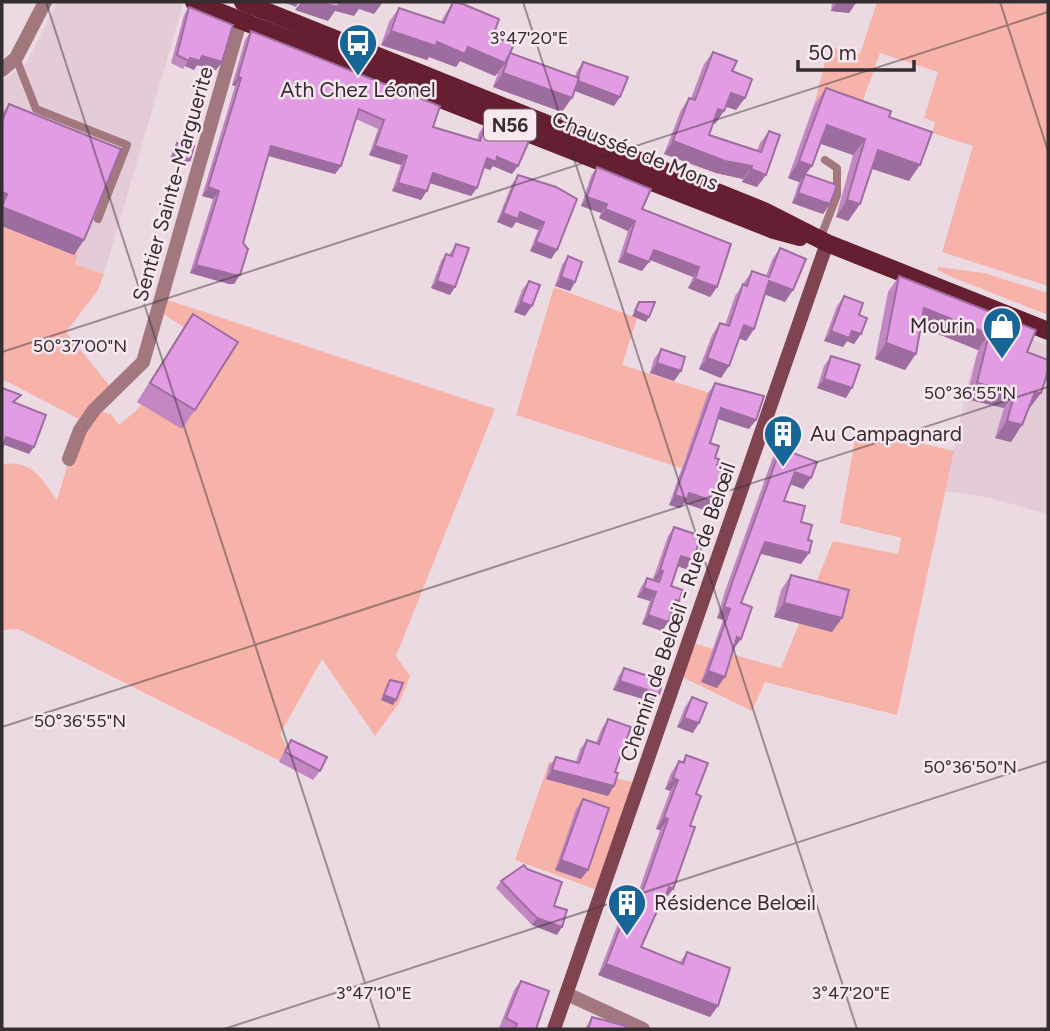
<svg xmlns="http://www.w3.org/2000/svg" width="1050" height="1031" viewBox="0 0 1050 1031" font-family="Figtree,sans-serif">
<rect width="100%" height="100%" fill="#ecdae3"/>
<!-- built -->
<g fill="#e3cbd7">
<polygon points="57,2 175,2 183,5 104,274 75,264 77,252 2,227 2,81 26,64"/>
<polygon points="989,322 1048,346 1047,514 991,498 945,491 970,373"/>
</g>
<!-- green -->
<g fill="#f7b3a9">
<polygon points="877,2 1048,4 1048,286 942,252 973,146 932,133 935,122 924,118 938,72 880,53 856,120 814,105 829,47 860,54"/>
<path d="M3 225 78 252 75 264 104 274 98 290 66 332 113 390 94 410 111 414 119 425 137 410 191 332 159 311 168 300 495 409 396 656 410 676 399 703 375 736 322 659 280 734 287 748 280 761 18 629 2 630V464C33 460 41 478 57 500L75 440 85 422 2 379Z"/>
<polygon points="938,267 984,273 1048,293 1048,315 952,277 937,270"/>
<polygon points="554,287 637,318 622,365 710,393 681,468 516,415"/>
<polygon points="857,428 954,451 897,715 765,682 752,711 678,675 689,642 781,668 833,541 898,554 901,538 840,523"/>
<polygon points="549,762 640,784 603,892 515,860"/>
</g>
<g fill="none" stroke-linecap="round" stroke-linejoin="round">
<!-- lane -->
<g stroke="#a2777e" stroke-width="8">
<polyline points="16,58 36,109 127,145 98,219"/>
<polyline points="820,239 837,195 837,168 825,160"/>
</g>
<!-- street -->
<g stroke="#a2777e" stroke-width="14">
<polyline points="2,70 16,58 45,2"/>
<polyline points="69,459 80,430 94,410 143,362 243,11"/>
<polyline points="567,994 643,1029"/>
</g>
<!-- secondary -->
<polyline stroke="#804451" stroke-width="14" points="554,1029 827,243"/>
<!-- primary -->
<g stroke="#661e31" stroke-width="18">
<polyline points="194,2 774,230 800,237"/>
<polyline points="243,2 764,211 827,243 1048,331"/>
</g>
</g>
<!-- wall -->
<g fill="#c286c3">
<polygon points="453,2 493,36 510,53 575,76 577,71 583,62 614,106 575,91 562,112 493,87 498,73 495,76 460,61 456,67 429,57 427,60 381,45 389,22 399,8 441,22 444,16"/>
<polygon points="832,2 856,2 849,13 831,11"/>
<polygon points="189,7 222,62 216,70 197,65 194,70 185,66 183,69 171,63 184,15"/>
<polygon points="251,31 433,127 477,140 479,133 485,124 512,174 493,166 490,170 483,168 471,196 429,183 421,200 392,191 401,165 369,155 378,129 356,119 341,166 335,174 268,156 243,243 240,275 234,284 229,284 190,273 213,199 202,196 235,86 232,85 245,40"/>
<polygon points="713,52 732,71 745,98 736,110 726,107 715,124 713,123 709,135 757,151 760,143 769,131 757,187 742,182 743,179 716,173 664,154 681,110 689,98 691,98 704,64"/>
<polygon points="826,88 889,117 909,181 872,168 860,204 848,221 836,217 853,155 820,143 812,166 806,174 830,204 823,214 792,203 799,182 788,178 814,105"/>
<polygon points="9,104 74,255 2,226 2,114"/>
<polygon points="177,143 190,160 186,165 170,159 174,147"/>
<polygon points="597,167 642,209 717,287 710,297 688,288 693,277 650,260 642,271 618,262 628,231 599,218 601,213 581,206 591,176"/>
<polygon points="518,175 557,250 551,259 530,251 538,230 516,222 512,228 497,222 512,184"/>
<polygon points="456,244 450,295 431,288 441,261 446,254 449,255"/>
<polygon points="780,248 785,302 765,294 754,329 746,341 739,338 721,378 699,369 712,335 720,323 725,325 735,296 752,271 766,276 772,260"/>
<polygon points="568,256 575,282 570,291 555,286 562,265"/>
<polygon points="899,276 1027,352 1029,409 1011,442 995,438 1004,408 966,399 978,350 921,327 905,370 875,359 888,292"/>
<polygon points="529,281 525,316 514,312 522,290"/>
<polygon points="844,296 859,315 854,344 847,341 843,347 824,341 837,306"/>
<polygon points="193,314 195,410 182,429 137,402 180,333"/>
<polygon points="661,349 681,371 674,381 650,373 654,359"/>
<polygon points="831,356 846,398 817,388 824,366"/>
<polygon points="715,383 756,420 749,429 718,419 710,443 715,458 707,511 684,503 680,508 669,505 708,393"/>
<polygon points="787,430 793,453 811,478 803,489 790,484 784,501 801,522 801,564 760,553 741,603 741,639 733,649 717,688 701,682 723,620 717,618 725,591 779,440"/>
<polygon points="674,527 693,560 686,569 677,566 671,586 679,601 672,609 668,622 662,631 642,624 650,601 637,597 641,587 647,578 657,581 657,580 653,579 668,536"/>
<polygon points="791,575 842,618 832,632 774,617 781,590"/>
<polygon points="624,668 653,702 613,690 618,677"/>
<polygon points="390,680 393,705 381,700 387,685"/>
<polygon points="692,697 693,733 677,727 685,707"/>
<polygon points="608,719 615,772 614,786 608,796 546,779 549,766 556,757 576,762 580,749 587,740 596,743 602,728"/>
<polygon points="291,740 320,771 313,780 279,762 285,750"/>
<polygon points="686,755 696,794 665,900 655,914 641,947 680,962 687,952 710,1017 598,975 626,903 634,892 638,893 660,830 656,829 670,791 665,789 671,773 679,761 682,762"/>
<polygon points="583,799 588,870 581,879 555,870 576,809"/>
<polygon points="501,881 554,906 557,935 532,925 496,888"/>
<polygon points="521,981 536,1029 502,1029 499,1028 514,990"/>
<polygon points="592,1017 625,1029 585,1029"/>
</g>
<!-- shaded-wall -->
<g fill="#9e6d9f">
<polygon points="283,2 299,2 296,7"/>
<polygon points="301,2 383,2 374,14 359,9 354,16 335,11 328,21 295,10"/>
<polygon points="837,2 844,2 856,3 849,13 831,11"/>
<polygon points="391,31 437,42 468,47 505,63 495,76 460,61 456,67 429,57 427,60 381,45"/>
<polygon points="202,56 222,62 216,70 197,65 194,70 185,66 190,58"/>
<polygon points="503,73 572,98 562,112 493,87"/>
<polygon points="238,77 241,78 235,86 232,85"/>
<polygon points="576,80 620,97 614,106 570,89"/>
<polygon points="731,93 745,98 736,110 722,105"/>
<polygon points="718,109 724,111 715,124 709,121"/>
<polygon points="827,125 865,139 853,155 815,142"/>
<polygon points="673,141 752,166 743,179 716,173 664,154"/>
<polygon points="271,146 341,166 335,174 265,155"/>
<polygon points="375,146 407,156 401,165 369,155"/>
<polygon points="878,150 920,165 909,181 866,167"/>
<polygon points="174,154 190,160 186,165 170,159"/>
<polygon points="497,157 518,166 512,174 493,166 490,170 481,166 487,158"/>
<polygon points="799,161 812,166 799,182 788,178"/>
<polygon points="751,169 766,175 757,187 742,182"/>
<polygon points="433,173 477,188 471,196 427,182"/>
<polygon points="398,183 427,191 421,200 392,191"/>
<polygon points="208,187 219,191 213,199 202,196"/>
<polygon points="2,192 7,194 2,201"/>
<polygon points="798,193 830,204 823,214 792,203"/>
<polygon points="587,197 607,204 601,213 581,206"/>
<polygon points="847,200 860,204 848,221 836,217"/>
<polygon points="2,207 84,240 74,255 2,226"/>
<polygon points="605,209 635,221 628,231 599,218"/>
<polygon points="520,212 544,222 538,230 516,222 512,228 497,222 503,213"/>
<polygon points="536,242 557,250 551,259 530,251"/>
<polygon points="654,250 699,267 693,277 648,259"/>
<polygon points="625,253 649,262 642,271 618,262"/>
<polygon points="196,265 240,275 234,284 229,284 190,273"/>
<polygon points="561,277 575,282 570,291 555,286"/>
<polygon points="695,279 717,287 710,297 688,288"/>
<polygon points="437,281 455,287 450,295 431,288"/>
<polygon points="769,281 793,290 785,302 761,293"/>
<polygon points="521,302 532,306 525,316 514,312"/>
<polygon points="924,308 989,334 978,350 913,324"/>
<polygon points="635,311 649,317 646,322 632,316"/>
<polygon points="744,325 754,329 746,341 735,337"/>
<polygon points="831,331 852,331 861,334 854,344 847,341 843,347 824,341"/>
<polygon points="886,343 916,354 905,370 875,359"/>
<polygon points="707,358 729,366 721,378 699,369"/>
<polygon points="657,363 681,371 674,381 650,373"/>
<polygon points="824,379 852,388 846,398 817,388"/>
<polygon points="977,383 1015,392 1004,408 966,399"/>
<polygon points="1035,392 1041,393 1029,409 1024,409"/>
<polygon points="721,408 756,420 749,429 715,418"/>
<polygon points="1007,421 1022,425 1011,442 995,438"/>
<polygon points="6,437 34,447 29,454 2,444"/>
<polygon points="795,472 811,478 803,489 787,483"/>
<polygon points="689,493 713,501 707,511 684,503 680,508 669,505 675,495"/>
<polygon points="765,542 809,553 801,564 757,553"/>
<polygon points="681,556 693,560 686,569 674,565"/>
<polygon points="660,570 663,571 657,580 653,579"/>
<polygon points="644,588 656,592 650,601 637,597"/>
<polygon points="676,600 679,601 673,610 670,608"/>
<polygon points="784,603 842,618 832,632 774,617"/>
<polygon points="724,607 730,609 723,620 717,618"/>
<polygon points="648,615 668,622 662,631 642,624"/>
<polygon points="737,637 741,639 733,650"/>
<polygon points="708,671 725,677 717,688 701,682"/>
<polygon points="620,681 659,694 653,702 613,690"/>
<polygon points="384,695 396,700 393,705 381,700"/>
<polygon points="684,718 699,723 693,733 677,727"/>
<polygon points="552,770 614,786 608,796 546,779"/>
<polygon points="673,778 678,780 670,791 665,789"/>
<polygon points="664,817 668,819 660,830 656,829"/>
<polygon points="561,860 588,870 581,879 555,870"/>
<polygon points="669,887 673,889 665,900 661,898"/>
<polygon points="537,918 562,927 557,935 532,925"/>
<polygon points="606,964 718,1006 710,1017 598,975"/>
</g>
<!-- building -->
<g fill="#e29ce3" stroke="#9e6d9f" stroke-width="2">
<polygon points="318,2 339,2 338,7"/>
<polygon points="453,2 463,4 499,19 493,36 514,44 510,53 579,78 572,98 503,73 510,53 505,63 468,47 465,54 437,42 436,46 391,31 399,8 444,23"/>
<polygon points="189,7 233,25 222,62 202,56 200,61 190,58 189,61 177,55"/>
<polygon points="251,31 440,106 433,127 480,141 485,124 529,141 518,166 497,157 496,162 487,158 477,188 433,173 427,191 398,183 407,156 375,146 384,120 359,109 341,166 271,146 243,243 248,249 240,275 235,275 196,265 219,191 208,187 241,78 238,77"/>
<polygon points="713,52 737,61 732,71 752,79 745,98 731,93 724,111 718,109 709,135 761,152 769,131 780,135 766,175 751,169 752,166 725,161 673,141 689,98 695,100"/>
<polygon points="583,62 628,77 620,97 578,81 579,78 578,77"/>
<polygon points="826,88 891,111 889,117 932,132 920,165 878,150 860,204 847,200 865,139 827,125 812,166 799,161"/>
<polygon points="9,104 121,149 84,240 2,207 7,194 2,192 2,121"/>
<polygon points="177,143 194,146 190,160 174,154"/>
<polygon points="597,167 651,189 642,209 731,244 717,287 695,279 699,267 654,250 649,262 625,253 635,221 605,209 607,204 587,197"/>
<polygon points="805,174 837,185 830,204 798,193"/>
<polygon points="518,175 556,187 577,199 557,250 536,242 544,222 520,212 518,219 503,213"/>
<polygon points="456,244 469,248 455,287 437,281 446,254 452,256"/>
<polygon points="780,248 806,259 793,290 769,281 754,329 744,325 729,366 707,358 720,323 729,326 743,284 747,286 752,271 769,277"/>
<polygon points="568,256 582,262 575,282 561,277"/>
<polygon points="899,276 1036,330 1027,352 1048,360 1048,371 1041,393 1035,392 1022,425 1007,421 1015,392 977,383 989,334 924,308 916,354 886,343"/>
<polygon points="529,281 540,285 532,306 521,302"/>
<polygon points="844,296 863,303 859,315 867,318 861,334 852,331 849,338 831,331"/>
<polygon points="639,302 655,302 649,317 635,311"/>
<polygon points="193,314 238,342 195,410 150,383"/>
<polygon points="661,349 685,357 681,371 657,363"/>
<polygon points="831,356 860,365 852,388 824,379"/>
<polygon points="715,383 764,396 756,420 721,408 710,443 719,446 715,458 719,459 717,465 725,468 713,501 689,493 687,499 675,495"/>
<polygon points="2,388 21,395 13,402 46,415 34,447 6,437 2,449"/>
<polygon points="787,430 800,434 793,453 817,462 811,478 795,472 784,501 805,506 801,522 812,525 808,540 812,541 809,553 765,542 741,603 752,607 741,639 737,637 725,677 708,671 730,609 724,607 733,580"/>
<polygon points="674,527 701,536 693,560 681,556 671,586 683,590 679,601 676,600 668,622 648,615 656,592 644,588 647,578 659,582 663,571 660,570"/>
<polygon points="791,575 849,590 842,618 784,603"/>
<polygon points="624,668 663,681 659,694 620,681"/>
<polygon points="390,680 403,683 396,700 384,695"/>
<polygon points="692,697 707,703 699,723 684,718"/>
<polygon points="608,719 631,727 615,772 618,773 614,786 552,770 556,757 579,763 587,740 599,744"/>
<polygon points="291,740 327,757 320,771 285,752"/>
<polygon points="686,755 708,763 696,794 701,796 690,826 695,827 673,889 669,887 663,903 661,902 641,947 683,964 687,952 730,968 718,1006 606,964 634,892 641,894 647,879 668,819 664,817 678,780 673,778 679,761 684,763"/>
<polygon points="583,799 609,808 588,870 561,860"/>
<polygon points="524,865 527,869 562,882 554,906 567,910 562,927 537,918 501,881"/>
<polygon points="521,981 549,991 536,1029 515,1029 517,1024 506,1018"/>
<polygon points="592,1017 626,1026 625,1029 588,1029"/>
</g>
<!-- ticks -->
<path fill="none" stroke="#352e31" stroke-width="2" stroke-opacity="0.45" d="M46 2 380 1029M523 2 857 1029M1000 2 1048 151M2 352 1048 12M2 727 1048 387M224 1029 1048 761"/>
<!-- icons -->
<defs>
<g id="bus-pin" transform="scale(2.0125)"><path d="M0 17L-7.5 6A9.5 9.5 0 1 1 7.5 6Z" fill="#186698" stroke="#f9e7f0"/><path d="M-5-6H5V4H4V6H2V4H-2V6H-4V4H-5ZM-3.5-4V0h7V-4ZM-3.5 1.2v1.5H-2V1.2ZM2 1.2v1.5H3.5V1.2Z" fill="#fff"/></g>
<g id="shop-pin" transform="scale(2.0125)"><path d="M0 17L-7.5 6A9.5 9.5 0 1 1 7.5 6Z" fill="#186698" stroke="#f9e7f0"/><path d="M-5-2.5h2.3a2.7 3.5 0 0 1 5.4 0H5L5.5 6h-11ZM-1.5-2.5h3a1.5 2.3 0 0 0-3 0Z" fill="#fff"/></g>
<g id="building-pin" transform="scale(2.0125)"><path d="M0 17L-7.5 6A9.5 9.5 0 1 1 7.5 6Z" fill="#186698" stroke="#f9e7f0"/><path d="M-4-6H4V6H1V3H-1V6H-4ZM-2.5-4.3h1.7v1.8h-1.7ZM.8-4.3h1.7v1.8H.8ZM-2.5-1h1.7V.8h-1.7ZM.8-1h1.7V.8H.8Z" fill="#fff"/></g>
</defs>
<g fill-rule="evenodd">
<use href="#bus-pin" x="358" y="43"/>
<use href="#shop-pin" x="1002" y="326"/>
<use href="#building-pin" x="783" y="434"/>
<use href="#building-pin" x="627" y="903"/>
</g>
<g text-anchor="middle" stroke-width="5" stroke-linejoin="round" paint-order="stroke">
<!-- shield labels -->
<rect fill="#f9e7f0" stroke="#70666a" stroke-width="2" x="484" y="109.5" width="52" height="31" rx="5"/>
<g font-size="19" font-weight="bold" fill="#352e31">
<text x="510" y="132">N56</text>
</g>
<!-- poi labels -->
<g font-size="21" fill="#352e31" stroke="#f9e7f0" text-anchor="start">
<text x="358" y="97" text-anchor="middle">Ath Chez Léonel</text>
<text x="975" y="333" text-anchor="end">Mourin</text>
<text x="810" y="441">Au Campagnard</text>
<text x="654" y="910">Résidence Belœil</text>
</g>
<!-- street labels -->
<g font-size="21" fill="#352e31" stroke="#f9e7f0">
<text transform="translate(635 151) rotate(22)" y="7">Chaussée de Mons</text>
<text transform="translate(173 184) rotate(-74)" y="7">Sentier Sainte-Marguerite</text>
<text transform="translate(678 612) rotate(-71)" y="7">Chemin de Belœil - Rue de Belœil</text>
</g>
</g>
<g font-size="18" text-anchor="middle" fill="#352e31" stroke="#f9e7f0" stroke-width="5" stroke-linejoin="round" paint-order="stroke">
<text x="529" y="44">3°47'20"E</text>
<text x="80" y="352">50°37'00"N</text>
<text x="970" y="399">50°36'55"N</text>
<text x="80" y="727">50°36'55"N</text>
<text x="970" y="773">50°36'50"N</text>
<text x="374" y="999">3°47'10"E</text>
<text x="851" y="999">3°47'20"E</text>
</g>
<!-- border -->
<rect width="1050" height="1031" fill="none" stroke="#352e31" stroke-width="7"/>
<!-- scale -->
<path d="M798 60v10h116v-10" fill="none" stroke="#352e31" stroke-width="3.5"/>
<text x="808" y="60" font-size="21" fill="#352e31" stroke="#f9e7f0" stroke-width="5" paint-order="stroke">50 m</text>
</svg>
